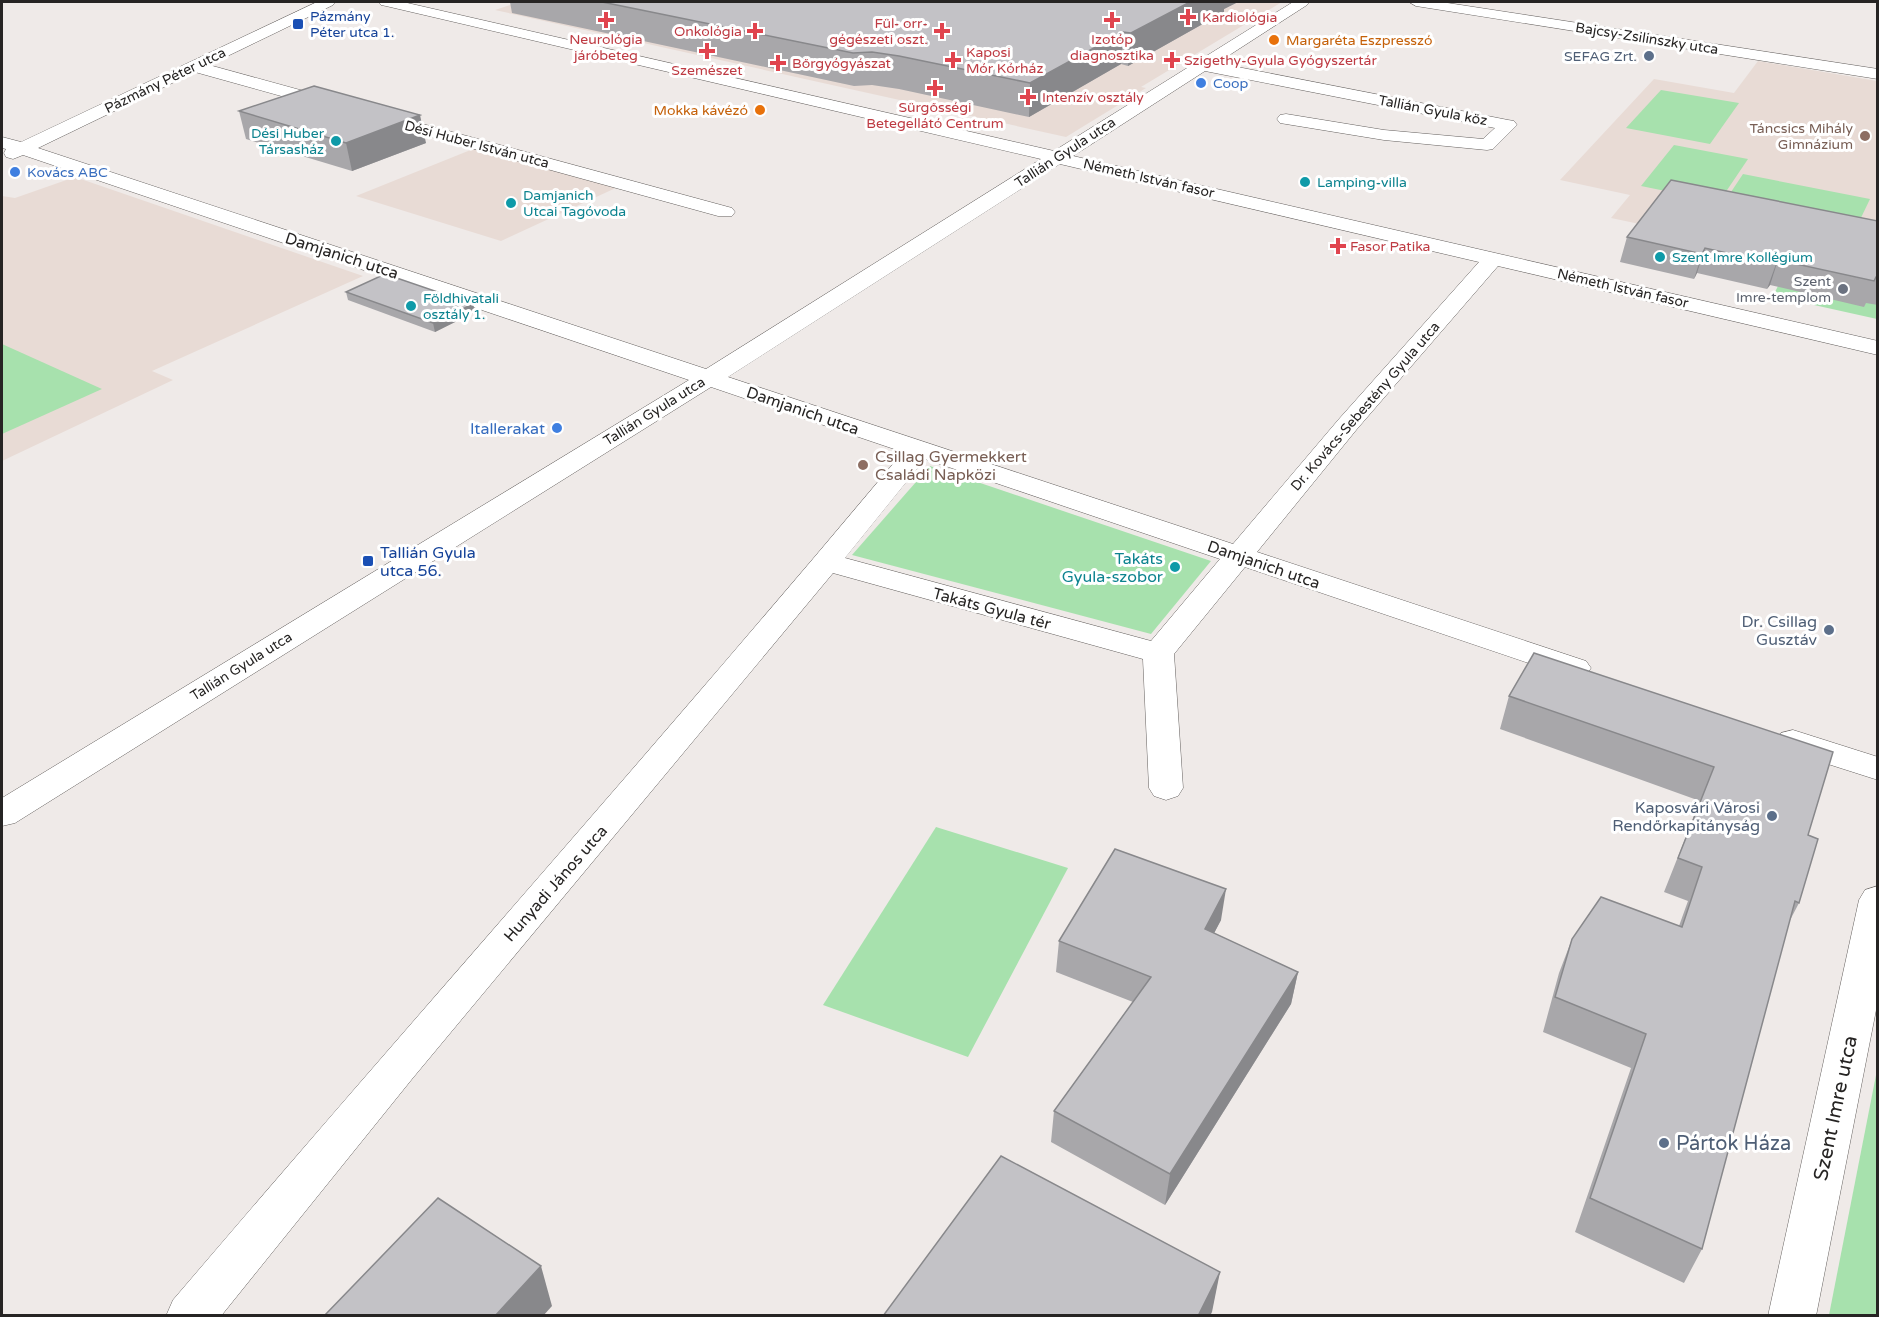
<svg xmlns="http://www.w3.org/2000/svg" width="1879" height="1317" viewBox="0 0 1879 1317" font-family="'Varela Round',sans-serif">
<rect width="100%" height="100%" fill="#efeae8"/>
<!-- built -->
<g fill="#e8dbd5">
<polygon points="519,2 1282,2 1141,87 1146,88 1066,137 495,10"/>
<polygon points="1758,61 1877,81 1877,274 1611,218 1630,195 1560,180 1654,79 1734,93"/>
<polygon points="478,147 620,186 501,241 356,196"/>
<polygon points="75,177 363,276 152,371 173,380 2,461 2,196 15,198"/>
</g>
<!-- green -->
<g fill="#a7e1ad">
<polygon points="1661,90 1739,103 1710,144 1626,128"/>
<polygon points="1674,145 1748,159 1719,202 1641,186"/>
<polygon points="1743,174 1870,199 1858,224 1727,198"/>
<polygon points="1793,256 1877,274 1877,319 1773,296"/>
<polygon points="2,344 102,389 2,434"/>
<polygon points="930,466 1211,561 1151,634 852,555"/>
<polygon points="936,827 1068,868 968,1057 823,1005"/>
<polygon points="1877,1070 1877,1315 1829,1315"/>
</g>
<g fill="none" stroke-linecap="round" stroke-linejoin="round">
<!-- street casing -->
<g stroke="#65615f" stroke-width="1">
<g id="street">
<path d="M317 2H335L333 5 209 65 340 101 343 105 340 109H328L195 72 38 148 706 369 1041 159 386 6 381 5 379 2H403L1054 151 1293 2H1309L1307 5 1217 63 1508 120 1514 121 1517 125 1493 149 1487 150 1384 140 1286 124 1280 123 1277 119 1280 115 1286 114 1384 130 1483 139 1495 128 1205 71 1073 156 1878 341V355L1498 266 1357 429 1257 552 1586 661 1591 668 1586 675 1575 678 1564 675 1245 567 1174 654 1183 788 1178 796 1166 800 1154 796 1149 788 1143 659 833 573 412 1079 221 1316H166L173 1300C415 1016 664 738 903 452L711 387 15 823 2 826V798L689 380 23 155 13 159 6 157 4 153 6 149 2 148V137L21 142ZM1060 164 1479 262 1339 419 1233 544 728 377ZM925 459 1220 559 1151 641 845 558Z"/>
<polygon points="1409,2 1441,2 1878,69 1878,79 1416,6"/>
<polygon points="382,113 732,208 735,212 732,216 718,216 376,122 373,118 376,114"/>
<polygon points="1793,730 1878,757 1878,780 1781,749 1776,741 1781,733"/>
<polygon points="1878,886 1878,1000 1816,1316 1768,1316 1859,900 1865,890"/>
</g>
</g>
<!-- street -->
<use href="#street" fill="#fff" fill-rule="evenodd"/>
</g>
<!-- wall -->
<g fill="#a8a7aa">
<polygon points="510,2 1238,2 1224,9 1224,12 1128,66 1121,64 1029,117 899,89 872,85 854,86 512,13"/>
<polygon points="239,111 426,143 352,171 246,139"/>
<polygon points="1878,221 1878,305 1866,303 1864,307 1770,285 1767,289 1697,273 1694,279 1620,262 1627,237"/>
<polygon points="346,292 473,304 475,312 435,332 348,300"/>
<polygon points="1509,696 1833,752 1808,835 1799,903 1788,924 1702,1249 1684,1283 1575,1232 1631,1068 1543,1032 1559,973 1572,939 1679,926 1688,901 1664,892 1700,801 1500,729"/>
<polygon points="1221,920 1214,933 1298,972 1291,1004 1165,1205 1051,1142 1054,1111 1133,1002 1056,972 1059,941"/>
</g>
<!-- shaded-wall -->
<g fill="#88888b">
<polygon points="1190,2 1238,2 1224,9 1224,12 1128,66 1131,33"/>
<polygon points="1123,32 1121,64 1029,117 1030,83"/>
<polygon points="420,115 426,143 352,171 346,143"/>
<polygon points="1705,248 1697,273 1694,279 1702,254"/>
<polygon points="1778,260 1770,285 1767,289 1776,264"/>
<polygon points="473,304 475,312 435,332 433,323"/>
<polygon points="1226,889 1221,920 1200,960 1205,929"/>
<polygon points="1298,972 1291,1004 1165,1205 1170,1174"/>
<polygon points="541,1266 552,1306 543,1316 495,1316"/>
<polygon points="1220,1272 1212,1312 1210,1316 1198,1316"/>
</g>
<!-- building -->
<g fill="#c3c2c6" stroke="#88888b" stroke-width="1.5">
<polygon points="602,2 1190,2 1131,33 1123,32 1030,83 899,56 872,52 853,53"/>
<polygon points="314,86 420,115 346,143 239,111"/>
<polygon points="1671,180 1878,221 1878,277 1876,277 1874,281 1778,260 1776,264 1705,248 1702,254 1627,237"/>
<polygon points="385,274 473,304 433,323 346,292"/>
<polygon points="1534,653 1833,752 1808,835 1818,839 1799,903 1795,901 1702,1249 1590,1198 1646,1034 1555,997 1572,939 1601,897 1682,927 1702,867 1678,858 1714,767 1509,696"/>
<polygon points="1115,849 1226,889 1205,929 1298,972 1170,1174 1054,1111 1151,977 1059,941"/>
<polygon points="1001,1156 1220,1272 1198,1316 883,1316"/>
<polygon points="438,1198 541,1266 495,1316 324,1316"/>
</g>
<!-- markers -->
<g fill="#e0444e" stroke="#fff" stroke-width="2">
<path d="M1185 8h6v6h6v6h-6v6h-6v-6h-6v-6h6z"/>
<path d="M603 11h6v6h6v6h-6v6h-6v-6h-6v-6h6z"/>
<path d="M1109 11h6v6h6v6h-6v6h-6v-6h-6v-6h6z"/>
<path d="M752 22h6v6h6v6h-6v6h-6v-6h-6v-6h6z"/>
<path d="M939 22h6v6h6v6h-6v6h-6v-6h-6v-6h6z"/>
<path d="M704 42h6v6h6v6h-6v6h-6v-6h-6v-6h6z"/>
<path d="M950 51h6v6h6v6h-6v6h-6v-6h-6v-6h6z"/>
<path d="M1169 51h6v6h6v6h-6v6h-6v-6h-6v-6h6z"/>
<path d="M775 54h6v6h6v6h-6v6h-6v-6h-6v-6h6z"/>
<path d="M932 79h6v6h6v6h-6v6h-6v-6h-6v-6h6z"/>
<path d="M1025 88h6v6h6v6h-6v6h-6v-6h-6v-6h6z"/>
<path d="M1335 237h6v6h6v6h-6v6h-6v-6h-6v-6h6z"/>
</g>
<g fill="#1a4fb4" stroke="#fff" stroke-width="2">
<rect x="292" y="18" width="12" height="12" rx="3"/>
<rect x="362" y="555" width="12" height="12" rx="3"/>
</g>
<g fill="#e8710a" stroke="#fff" stroke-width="2">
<circle cx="1274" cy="40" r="6"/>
<circle cx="760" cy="110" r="6"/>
</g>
<g fill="#5c6f8a" stroke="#fff" stroke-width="2">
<circle cx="1649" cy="56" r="6"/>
<circle cx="1829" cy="630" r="6"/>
<circle cx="1772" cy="816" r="6"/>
<circle cx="1664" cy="1143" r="6"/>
</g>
<g fill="#3f7fe0" stroke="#fff" stroke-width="2">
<circle cx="1201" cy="83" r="6"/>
<circle cx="15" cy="172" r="6"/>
<circle cx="557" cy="428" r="6"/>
</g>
<g fill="#8d6e63" stroke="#fff" stroke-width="2">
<circle cx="1865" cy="136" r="6"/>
<circle cx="863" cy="465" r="6"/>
</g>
<g fill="#0f9aa8" stroke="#fff" stroke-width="2">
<circle cx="336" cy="141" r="6"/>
<circle cx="1305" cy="182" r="6"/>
<circle cx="511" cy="203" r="6"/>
<circle cx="1660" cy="257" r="6"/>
<circle cx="411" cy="306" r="6"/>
<circle cx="1175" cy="567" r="6"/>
</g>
<circle fill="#6b7280" stroke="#fff" stroke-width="2" cx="1843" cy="289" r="6"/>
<g text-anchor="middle" stroke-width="6" stroke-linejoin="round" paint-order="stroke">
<!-- far-transit labels -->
<g font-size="14" fill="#164399" stroke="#fff" text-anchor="start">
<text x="310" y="21">Pázmány<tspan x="310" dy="16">Péter utca 1.</tspan></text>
</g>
<!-- far-health labels -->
<g font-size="14" fill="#be3a42" stroke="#fff" text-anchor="start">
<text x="1202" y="22">Kardiológia</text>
<text x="928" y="28" text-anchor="end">Fül- orr-<tspan x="928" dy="16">gégészeti oszt.</tspan></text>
<text x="742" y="36" text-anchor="end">Onkológia</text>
<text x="606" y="44" text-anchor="middle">Neurológia<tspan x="606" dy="16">járóbeteg</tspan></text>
<text x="1112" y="44" text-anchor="middle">Izotóp<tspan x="1112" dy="16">diagnosztika</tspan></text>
<text x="966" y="57">Kaposi<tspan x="966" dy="16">Mór Kórház</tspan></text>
<text x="1184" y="65">Szigethy-Gyula Gyógyszertár</text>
<text x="792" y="68">Bőrgyógyászat</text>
<text x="707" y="75" text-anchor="middle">Szemészet</text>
<text x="1042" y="102">Intenzív osztály</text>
<text x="935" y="112" text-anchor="middle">Sürgősségi<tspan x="935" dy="16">Betegellátó Centrum</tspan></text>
<text x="1350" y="251">Fasor Patika</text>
</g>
<!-- far-street labels -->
<g font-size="14" fill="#262423" stroke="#fff">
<text transform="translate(1647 38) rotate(9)" y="5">Bajcsy-Zsilinszky utca</text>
<text transform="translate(165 80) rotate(-26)" y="5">Pázmány Péter utca</text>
<text transform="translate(1433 110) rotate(11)" y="5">Tallián Gyula köz</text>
<text transform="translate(477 144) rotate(15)" y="5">Dési Huber István utca</text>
<text transform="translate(1065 152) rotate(-33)" y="5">Tallián Gyula utca</text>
<text transform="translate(1149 178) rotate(13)" y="5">Németh István fasor</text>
<text transform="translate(1623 288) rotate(13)" y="5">Németh István fasor</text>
<text transform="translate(1365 406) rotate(-49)" y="5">Dr. Kovács-Sebestény Gyula utca</text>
<text transform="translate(654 411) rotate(-32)" y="5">Tallián Gyula utca</text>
<text transform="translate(241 666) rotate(-32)" y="5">Tallián Gyula utca</text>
</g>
<!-- far-food labels -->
<g font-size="14" fill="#c56008" stroke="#fff" text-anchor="start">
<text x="1286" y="45">Margaréta Eszpresszó</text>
<text x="748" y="115" text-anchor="end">Mokka kávézó</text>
</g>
<!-- far-service labels -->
<g font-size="14" fill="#4e5e75" stroke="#fff" text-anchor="end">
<text x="1637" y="61">SEFAG Zrt.</text>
</g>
<!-- far-shop labels -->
<g font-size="14" fill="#366cbe" stroke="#fff" text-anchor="start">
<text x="1213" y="88">Coop</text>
<text x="27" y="177">Kovács ABC</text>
</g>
<!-- far-education labels -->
<g font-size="14" fill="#785e54" stroke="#fff" text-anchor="end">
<text x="1853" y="133">Táncsics Mihály<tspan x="1853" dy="16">Gimnázium</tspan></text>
</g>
<!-- far-culture labels -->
<g font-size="14" fill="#0d838f" stroke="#fff" text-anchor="start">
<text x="324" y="138" text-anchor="end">Dési Huber<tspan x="324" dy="16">Társasház</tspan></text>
<text x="1317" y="187">Lamping-villa</text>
<text x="523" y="200">Damjanich<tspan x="523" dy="16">Utcai Tagóvoda</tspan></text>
<text x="1672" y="262">Szent Imre Kollégium</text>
<text x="423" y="303">Földhivatali<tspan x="423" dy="16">osztály 1.</tspan></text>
</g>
<!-- far-worship labels -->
<g font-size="14" fill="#5b616d" stroke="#fff" text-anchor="end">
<text x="1831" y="286">Szent<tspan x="1831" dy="16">Imre-templom</tspan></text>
</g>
<!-- street labels -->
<g font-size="16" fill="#262423" stroke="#fff">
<text transform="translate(342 255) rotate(18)" y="6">Damjanich utca</text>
<text transform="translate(803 410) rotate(19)" y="6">Damjanich utca</text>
<text transform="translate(1264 564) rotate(19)" y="6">Damjanich utca</text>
<text transform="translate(992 608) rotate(15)" y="6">Takáts Gyula tér</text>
<text transform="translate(555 883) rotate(-49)" y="6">Hunyadi János utca</text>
</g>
<!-- shop labels -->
<g font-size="16" fill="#366cbe" stroke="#fff" text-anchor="end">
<text x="545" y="434">Itallerakat</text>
</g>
<!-- education labels -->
<g font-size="16" fill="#785e54" stroke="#fff" text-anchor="start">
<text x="875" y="462">Csillag Gyermekkert<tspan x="875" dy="18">Családi Napközi</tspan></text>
</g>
<!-- transit labels -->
<g font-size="16" fill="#164399" stroke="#fff" text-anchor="start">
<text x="380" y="558">Tallián Gyula<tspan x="380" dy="18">utca 56.</tspan></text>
</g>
<!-- culture labels -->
<g font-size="16" fill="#0d838f" stroke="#fff" text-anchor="end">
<text x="1163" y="564">Takáts<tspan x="1163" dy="18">Gyula-szobor</tspan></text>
</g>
<!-- service labels -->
<g font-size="16" fill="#4e5e75" stroke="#fff" text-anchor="end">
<text x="1817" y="627">Dr. Csillag<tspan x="1817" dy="18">Gusztáv</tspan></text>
<text x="1760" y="813">Kaposvári Városi<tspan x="1760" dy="18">Rendőrkapitányság</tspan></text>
</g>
<!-- near-street labels -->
<g font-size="20" fill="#262423" stroke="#fff">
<text transform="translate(1835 1108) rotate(-78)" y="7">Szent Imre utca</text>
</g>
<!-- near-service labels -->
<g font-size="20" fill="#4e5e75" stroke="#fff" text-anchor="start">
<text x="1676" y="1150">Pártok Háza</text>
</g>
</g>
<!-- border -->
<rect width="1879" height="1317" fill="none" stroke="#262423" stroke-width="6"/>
</svg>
